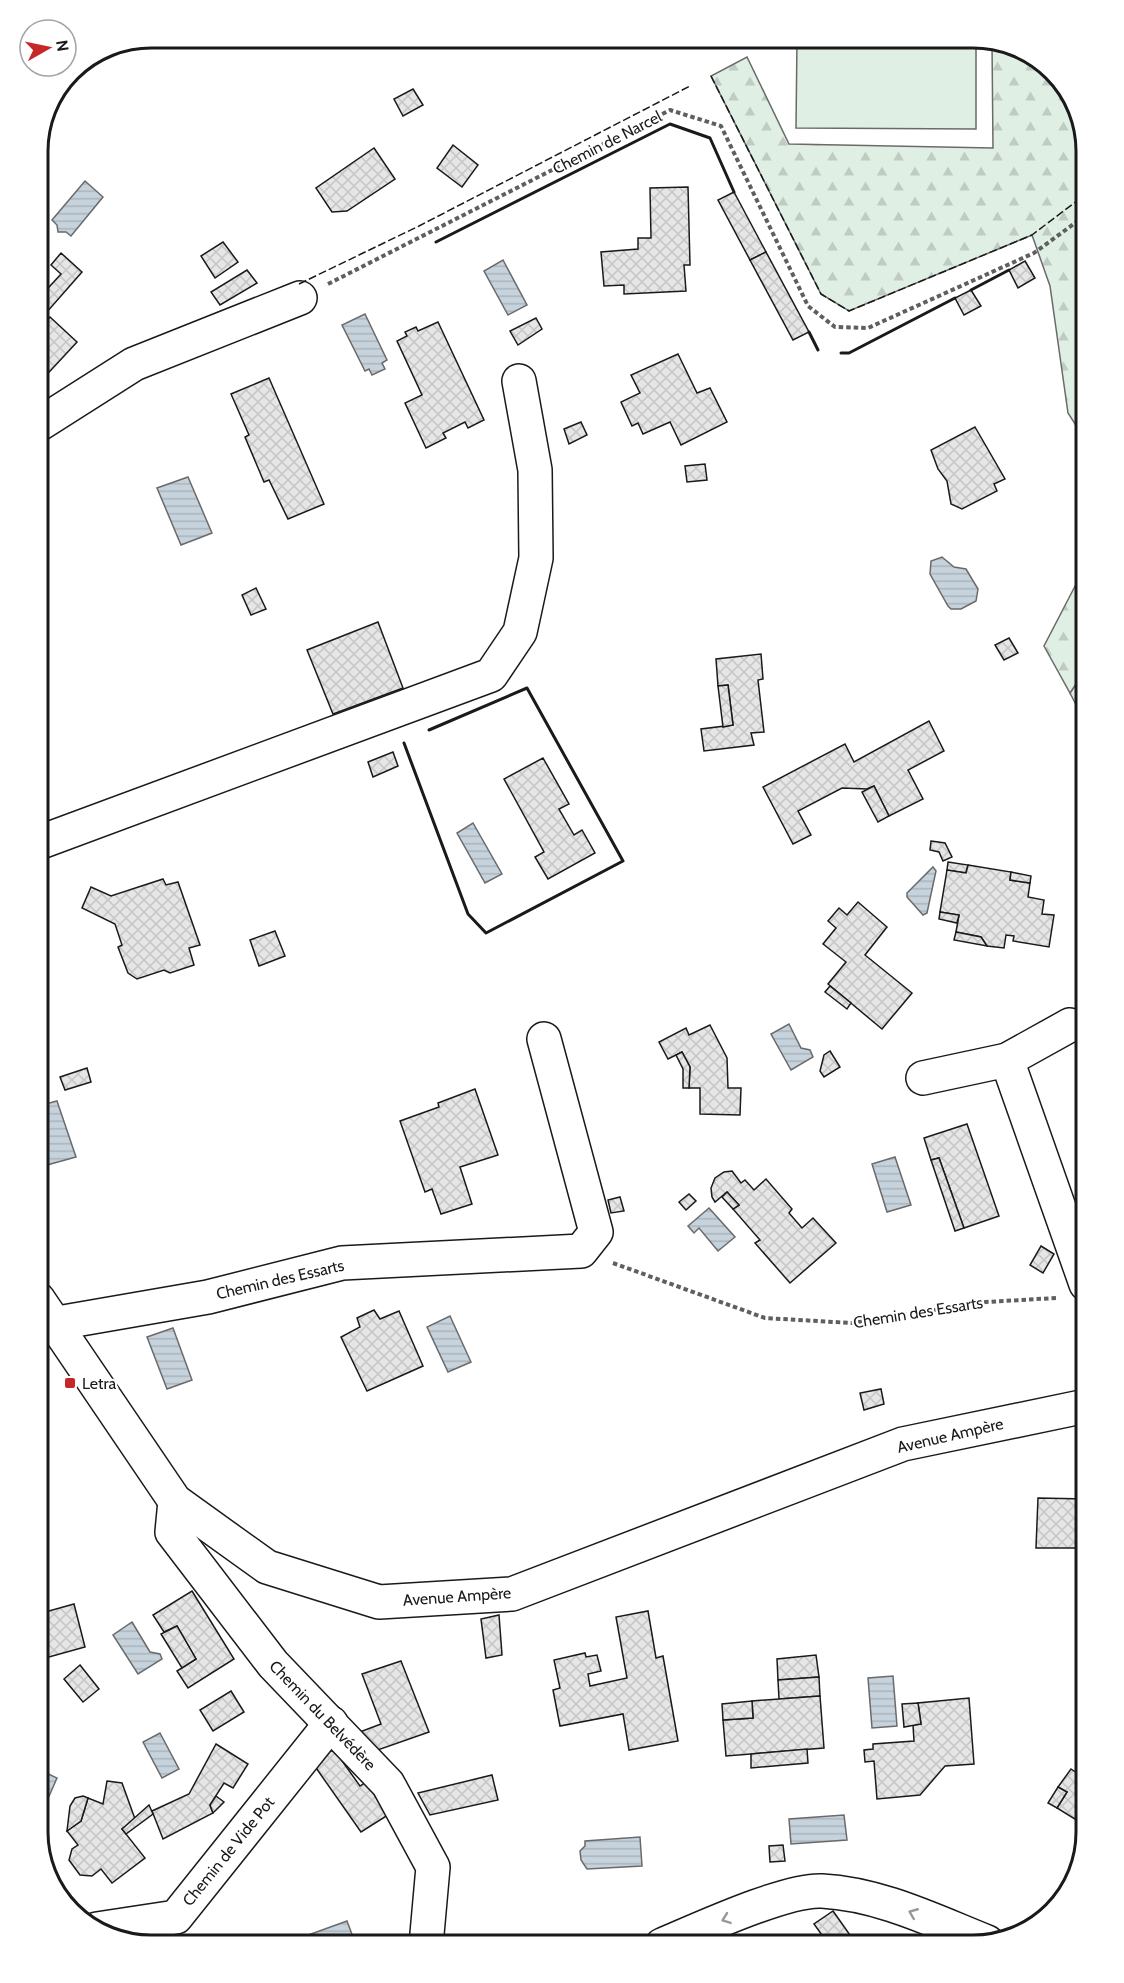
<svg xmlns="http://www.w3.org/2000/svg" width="1124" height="1983" viewBox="0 0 1124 1983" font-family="Cabin,sans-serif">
<defs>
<pattern id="grass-dots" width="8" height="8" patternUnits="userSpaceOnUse" patternTransform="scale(1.5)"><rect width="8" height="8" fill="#e0efe3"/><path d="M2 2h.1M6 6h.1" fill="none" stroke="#c0ccc2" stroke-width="1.8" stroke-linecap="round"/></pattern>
<pattern id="forest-firs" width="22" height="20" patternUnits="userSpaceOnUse" patternTransform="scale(1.5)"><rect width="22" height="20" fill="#e0efe3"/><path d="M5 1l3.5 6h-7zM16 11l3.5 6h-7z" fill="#c0ccc2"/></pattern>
<pattern id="water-rules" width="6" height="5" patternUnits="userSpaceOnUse" patternTransform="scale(1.5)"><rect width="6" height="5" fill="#c6d2dc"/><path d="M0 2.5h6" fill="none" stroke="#aab4bc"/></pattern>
<pattern id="building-cross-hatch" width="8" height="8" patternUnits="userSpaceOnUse" patternTransform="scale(1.5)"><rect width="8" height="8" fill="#e6e6e6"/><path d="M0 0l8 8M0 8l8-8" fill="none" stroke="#c5c5c5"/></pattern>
</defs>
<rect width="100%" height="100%" fill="#fff"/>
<!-- grass -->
<polygon fill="url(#grass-dots)" stroke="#6a6a6a" stroke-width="1.5" points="1086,669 1086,724 1070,693"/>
<!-- forest -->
<g fill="url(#forest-firs)" stroke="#6a6a6a" stroke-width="1.5">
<polygon points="992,42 1036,57 1075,101 1086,151 1086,263 1076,271 1086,288 1086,441 1068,413 1050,286 1032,235 849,311 821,294 711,76 747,57 789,144 993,148"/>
<polygon points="1086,565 1086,669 1070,693 1044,646"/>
</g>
<!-- pitch -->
<polygon fill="#e0efe3" stroke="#6a6a6a" stroke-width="1.5" points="797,38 976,38 976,129 796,128"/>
<!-- water -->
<g fill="url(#water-rules)" stroke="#6a6a6a" stroke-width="1.5">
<polygon points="85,181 103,197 71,236 66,232 58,232 57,225 52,220"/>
<polygon points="503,260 527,305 508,315 484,271"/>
<polygon points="365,314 387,360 382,363 385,369 372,375 369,369 365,371 342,325"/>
<polygon points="188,477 212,533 181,545 157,488"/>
<polygon points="942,557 954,567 966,569 978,589 976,601 961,609 951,609 948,606 930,574 931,561"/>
<polygon points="473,823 502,874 485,883 457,833"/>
<polygon points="933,867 936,871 927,913 923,915 907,897 907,893"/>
<polygon points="789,1024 801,1048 810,1050 813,1057 791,1070 771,1034"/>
<polygon points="57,1101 76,1157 47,1165 38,1139 38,1106"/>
<polygon points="895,1157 911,1205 887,1212 872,1164"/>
<polygon points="709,1208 735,1237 718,1251 699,1228 694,1233 688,1226"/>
<polygon points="450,1316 471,1362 448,1372 427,1327"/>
<polygon points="173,1328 192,1380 167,1389 147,1337"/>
<polygon points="132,1622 150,1652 160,1654 162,1659 138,1674 113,1635"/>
<polygon points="893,1676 897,1726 872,1728 868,1678"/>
<polygon points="160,1733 179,1769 162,1778 143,1742"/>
<polygon points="38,1769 57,1778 46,1803 38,1799"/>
<polygon points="844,1815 847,1840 791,1844 789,1819"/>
<polygon points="640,1837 642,1866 587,1869 581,1860 580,1851 585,1846 585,1841"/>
<polygon points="347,1921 356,1945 302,1945 300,1938"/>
</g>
<!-- building -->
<g fill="url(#building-cross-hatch)" stroke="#1a1a1a" stroke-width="1.5">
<polygon points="413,89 423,105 403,116 394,99"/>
<polygon points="453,145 478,165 462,187 437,168"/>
<polygon points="374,148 395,179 347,211 332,212 316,188"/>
<polygon points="688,187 690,265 684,265 686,291 624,294 624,285 604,286 601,252 638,249 638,238 651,238 650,188"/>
<polygon points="734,192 766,252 750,260 718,200"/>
<polygon points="223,242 238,262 215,278 201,256"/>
<polygon points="766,252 809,332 793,340 750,260"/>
<polygon points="61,253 82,272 46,313 38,306 38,299 61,274 51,265"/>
<polygon points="1025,261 1035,278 1018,288 1009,270"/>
<polygon points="247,270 257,283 220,305 211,292"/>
<polygon points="971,290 981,306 964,315 955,298"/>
<polygon points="50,317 77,342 40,382 38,330"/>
<polygon points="536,318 542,329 518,345 510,331"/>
<polygon points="438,322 484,420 468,428 465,422 443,433 446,438 426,448 405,403 422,395 397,341 407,336 405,332 416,327 418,331"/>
<polygon points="678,354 697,393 710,388 727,422 681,445 670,422 643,434 638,423 632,426 621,402 640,393 631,375"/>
<polygon points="269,378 324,504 288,519 269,480 264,482 245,437 249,435 231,394"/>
<polygon points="581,422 587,435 569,444 564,429"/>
<polygon points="975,427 1005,479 994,484 997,491 962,509 951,504 947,481 938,469 931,450"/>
<polygon points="705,464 707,480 687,482 685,466"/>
<polygon points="256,588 266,609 251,615 242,595"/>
<polygon points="378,622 403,688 333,714 307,650"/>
<polygon points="1009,638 1018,653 1004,660 995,645"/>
<polygon points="761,654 763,679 758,680 764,732 751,733 754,745 704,751 701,729 733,725 728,685 718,686 716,659"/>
<polygon points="728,685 733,725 723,727 718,686"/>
<polygon points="929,721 944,751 908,770 923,799 889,816 874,786 867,789 842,788 798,811 811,835 793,844 763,787 845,744 854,762"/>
<polygon points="393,752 398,766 373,777 368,762"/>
<polygon points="543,758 569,804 559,809 574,835 582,830 595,853 548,879 535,857 544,852 504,779"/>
<polygon points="874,786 889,816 878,822 862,792"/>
<polygon points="931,841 945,843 952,857 943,861 939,852 930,850"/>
<polygon points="948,862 968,865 966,873 947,870"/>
<polygon points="968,865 1011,872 1010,880 1030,883 1028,897 1044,900 1042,914 1054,915 1049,947 1013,941 1014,936 1006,935 1004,948 987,946 981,937 956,932 959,915 940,912 947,870 966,873"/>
<polygon points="1011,872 1031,876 1030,883 1010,880"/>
<polygon points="163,879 166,885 178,882 200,945 189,948 194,965 170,973 164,970 137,979 128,973 118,947 122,945 115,924 82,908 91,887 111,896"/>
<polygon points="858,902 887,927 865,955 912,993 882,1029 828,984 846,962 823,944 836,928 828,921 839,908 847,915"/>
<polygon points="940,912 959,915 957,923 939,919"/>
<polygon points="275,931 285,956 259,966 250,940"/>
<polygon points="956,932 981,937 987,946 954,940"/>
<polygon points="830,986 851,1003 847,1009 825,992"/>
<polygon points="710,1025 727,1058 728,1088 741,1088 740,1115 700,1114 700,1088 689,1088 690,1067 682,1052 668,1059 659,1042 686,1028 689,1035"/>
<polygon points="830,1051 840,1067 824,1077 820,1071 824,1055"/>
<polygon points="682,1052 690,1067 689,1088 683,1088 683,1069 676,1055"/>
<polygon points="87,1068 91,1082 65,1090 60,1077"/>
<polygon points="475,1089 498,1155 460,1167 472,1204 441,1214 432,1189 425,1192 400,1121 439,1107 438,1103"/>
<polygon points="967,1124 999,1216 964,1228 939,1158 931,1160 924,1138"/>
<polygon points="939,1158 964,1228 955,1231 931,1160"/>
<polygon points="732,1171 741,1183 745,1180 754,1190 766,1179 792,1209 789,1213 802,1228 813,1218 836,1243 790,1283 755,1243 760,1240 733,1209 739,1205 727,1192 715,1202 712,1197 711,1188 715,1178 724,1172"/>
<polygon points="727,1192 739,1205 733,1209 722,1197"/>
<polygon points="689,1194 696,1201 686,1210 679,1202"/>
<polygon points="620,1197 624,1211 611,1213 608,1200"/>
<polygon points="1041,1246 1054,1254 1043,1273 1030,1265"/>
<polygon points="374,1310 380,1319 399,1311 423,1366 367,1391 341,1337 360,1327 357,1318"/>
<polygon points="881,1389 884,1404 864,1410 860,1393"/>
<polygon points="1038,1498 1086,1499 1086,1548 1036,1548"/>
<polygon points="192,1591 234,1659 188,1688 177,1671 196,1659 177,1626 164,1632 153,1615"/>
<polygon points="74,1604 85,1647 38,1660 38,1614"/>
<polygon points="648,1611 656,1658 663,1656 678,1741 629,1750 623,1714 560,1726 553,1690 560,1688 554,1660 585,1653 586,1657 597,1655 601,1671 588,1674 590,1686 627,1678 616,1617"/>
<polygon points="499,1615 502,1655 486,1658 481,1619"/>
<polygon points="177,1626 196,1659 182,1668 161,1634"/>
<polygon points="816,1655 819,1677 778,1680 777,1659"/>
<polygon points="401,1661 429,1732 375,1751 357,1733 381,1724 362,1674"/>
<polygon points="80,1665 99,1689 83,1702 64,1679"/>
<polygon points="819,1677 820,1696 779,1699 778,1680"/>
<polygon points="231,1691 244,1712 213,1731 200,1710"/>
<polygon points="820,1696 824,1748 726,1756 723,1720 753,1718 752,1701"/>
<polygon points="969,1698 974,1764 945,1766 920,1795 877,1799 874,1761 865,1762 864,1750 873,1749 873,1744 914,1741 913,1725 921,1724 918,1703"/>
<polygon points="752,1701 753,1718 723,1720 722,1704"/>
<polygon points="918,1703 921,1724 904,1727 902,1704"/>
<polygon points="216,1744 248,1764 233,1788 224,1783 210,1805 213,1813 163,1839 152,1811 189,1794"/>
<polygon points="807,1749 808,1763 751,1768 751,1754"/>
<polygon points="326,1751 335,1751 360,1786 366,1782 388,1815 361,1832 314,1765"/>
<polygon points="1071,1769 1086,1779 1086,1826 1057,1808 1067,1792 1058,1787"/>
<polygon points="492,1775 498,1800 430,1815 418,1793"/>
<polygon points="107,1781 122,1783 135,1819 122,1829 145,1858 112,1883 101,1869 92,1876 80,1875 69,1860 72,1849 78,1845 67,1831 81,1821 88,1798 103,1804"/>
<polygon points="1058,1787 1067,1792 1057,1808 1048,1803"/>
<polygon points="83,1796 88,1798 81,1821 67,1831 70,1806 75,1798"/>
<polygon points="216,1796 224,1802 213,1813 210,1805"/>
<polygon points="149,1805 153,1814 126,1834 122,1829"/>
<polygon points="783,1845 785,1861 770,1862 769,1846"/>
<polygon points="833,1911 857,1945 829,1945 814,1924"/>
</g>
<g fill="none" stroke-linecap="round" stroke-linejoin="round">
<!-- minor casing -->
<g stroke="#1a1a1a" stroke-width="36">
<g id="minor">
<polyline points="38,425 134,364 300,298"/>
<polyline points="38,843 491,675 520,632 536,558 535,470 519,381"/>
<polyline points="1007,1060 1086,1284"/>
<polyline points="923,1078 1007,1060 1070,1025"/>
<polyline points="52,1324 208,1297 342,1263 581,1251 596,1232 544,1039"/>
<polyline points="175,1501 172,1532 273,1664 388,1784 433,1867 426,1945"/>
<polyline points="97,1929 176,1917 331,1723"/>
<path d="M662 1945C698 1930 786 1889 822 1891 880 1894 934 1921 987 1942"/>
</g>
</g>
<!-- major casing -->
<g stroke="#1a1a1a" stroke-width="36">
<polyline id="major" points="38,1299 175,1501 267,1567 379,1602 512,1594 903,1444 1086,1406"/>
</g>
<!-- path -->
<g stroke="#5f5f5f" stroke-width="4" stroke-dasharray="4.5 3" stroke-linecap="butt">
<polyline points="328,284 670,110 721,126 808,306 835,327 868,328 1034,253 1086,215"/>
<polyline points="613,1263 765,1318 851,1323 986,1302 1056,1298"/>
</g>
<!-- minor -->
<use href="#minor" stroke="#fff" stroke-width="33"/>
<!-- major -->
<use href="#major" stroke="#fff" stroke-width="33"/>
<!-- fence -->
<g stroke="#1a1a1a" stroke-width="1.5" stroke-dasharray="8 3" stroke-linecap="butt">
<polyline points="711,76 821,294 849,311 1032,235 1086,194"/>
<polyline points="299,284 419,226 690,86"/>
</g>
<!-- wall -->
<g stroke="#1a1a1a" stroke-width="3">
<polyline points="436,242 670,124 710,138 734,192"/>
<polyline points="971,290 1009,270"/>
<polyline points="809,332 818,350"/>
<polyline points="841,353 849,353 955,298"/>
<polyline points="404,743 468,914 486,933 623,861 527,688 429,730"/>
</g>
</g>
<!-- one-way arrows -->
<defs><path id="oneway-chevron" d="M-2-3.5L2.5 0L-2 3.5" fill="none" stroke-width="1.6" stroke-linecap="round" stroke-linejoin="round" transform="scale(1.5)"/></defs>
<g stroke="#989898">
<use href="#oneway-chevron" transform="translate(913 1913) rotate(-158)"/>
<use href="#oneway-chevron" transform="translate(726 1919) rotate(160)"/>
</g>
<!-- markers -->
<rect fill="#c62828" stroke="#fff" stroke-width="2" x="64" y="1377" width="12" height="12" rx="3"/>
<g text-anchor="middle" stroke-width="4.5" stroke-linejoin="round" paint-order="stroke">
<!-- street labels -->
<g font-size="16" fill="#1a1a1a" stroke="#fff">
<text transform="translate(607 142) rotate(-27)" y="6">Chemin de Narcel</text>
<text transform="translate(280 1279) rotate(-13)" y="6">Chemin des Essarts</text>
<text transform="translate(918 1312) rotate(-9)" y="6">Chemin des Essarts</text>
<text transform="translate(950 1435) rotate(-13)" y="6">Avenue Ampère</text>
<text transform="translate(457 1596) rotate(-4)" y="6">Avenue Ampère</text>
<text transform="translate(323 1715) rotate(46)" y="6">Chemin du Belvédère</text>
<text transform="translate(228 1851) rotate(-51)" y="6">Chemin de Vide Pot</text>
</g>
<!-- poi labels -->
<g font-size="16" fill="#1a1a1a" stroke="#fff" text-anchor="start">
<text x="82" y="1389">Letra</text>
</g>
</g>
<!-- crop -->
<path d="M0 0H1124V1983H0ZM151 48H973A103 103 0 0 1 1076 151V1832A103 103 0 0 1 973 1935H151A103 103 0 0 1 48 1832V151A103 103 0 0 1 151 48Z" fill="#fff" fill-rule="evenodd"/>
<path fill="none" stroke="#1a1a1a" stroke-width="3" d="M151 48H973A103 103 0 0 1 1076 151V1832A103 103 0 0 1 973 1935H151A103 103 0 0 1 48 1832V151A103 103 0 0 1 151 48Z"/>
<!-- north arrow -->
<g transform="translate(48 48) rotate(81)"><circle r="28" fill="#ffffff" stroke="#a3a3a3" stroke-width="1.5"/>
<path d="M0-4.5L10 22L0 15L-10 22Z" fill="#c62828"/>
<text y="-9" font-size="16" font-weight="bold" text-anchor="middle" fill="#1a1a1a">N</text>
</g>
</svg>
